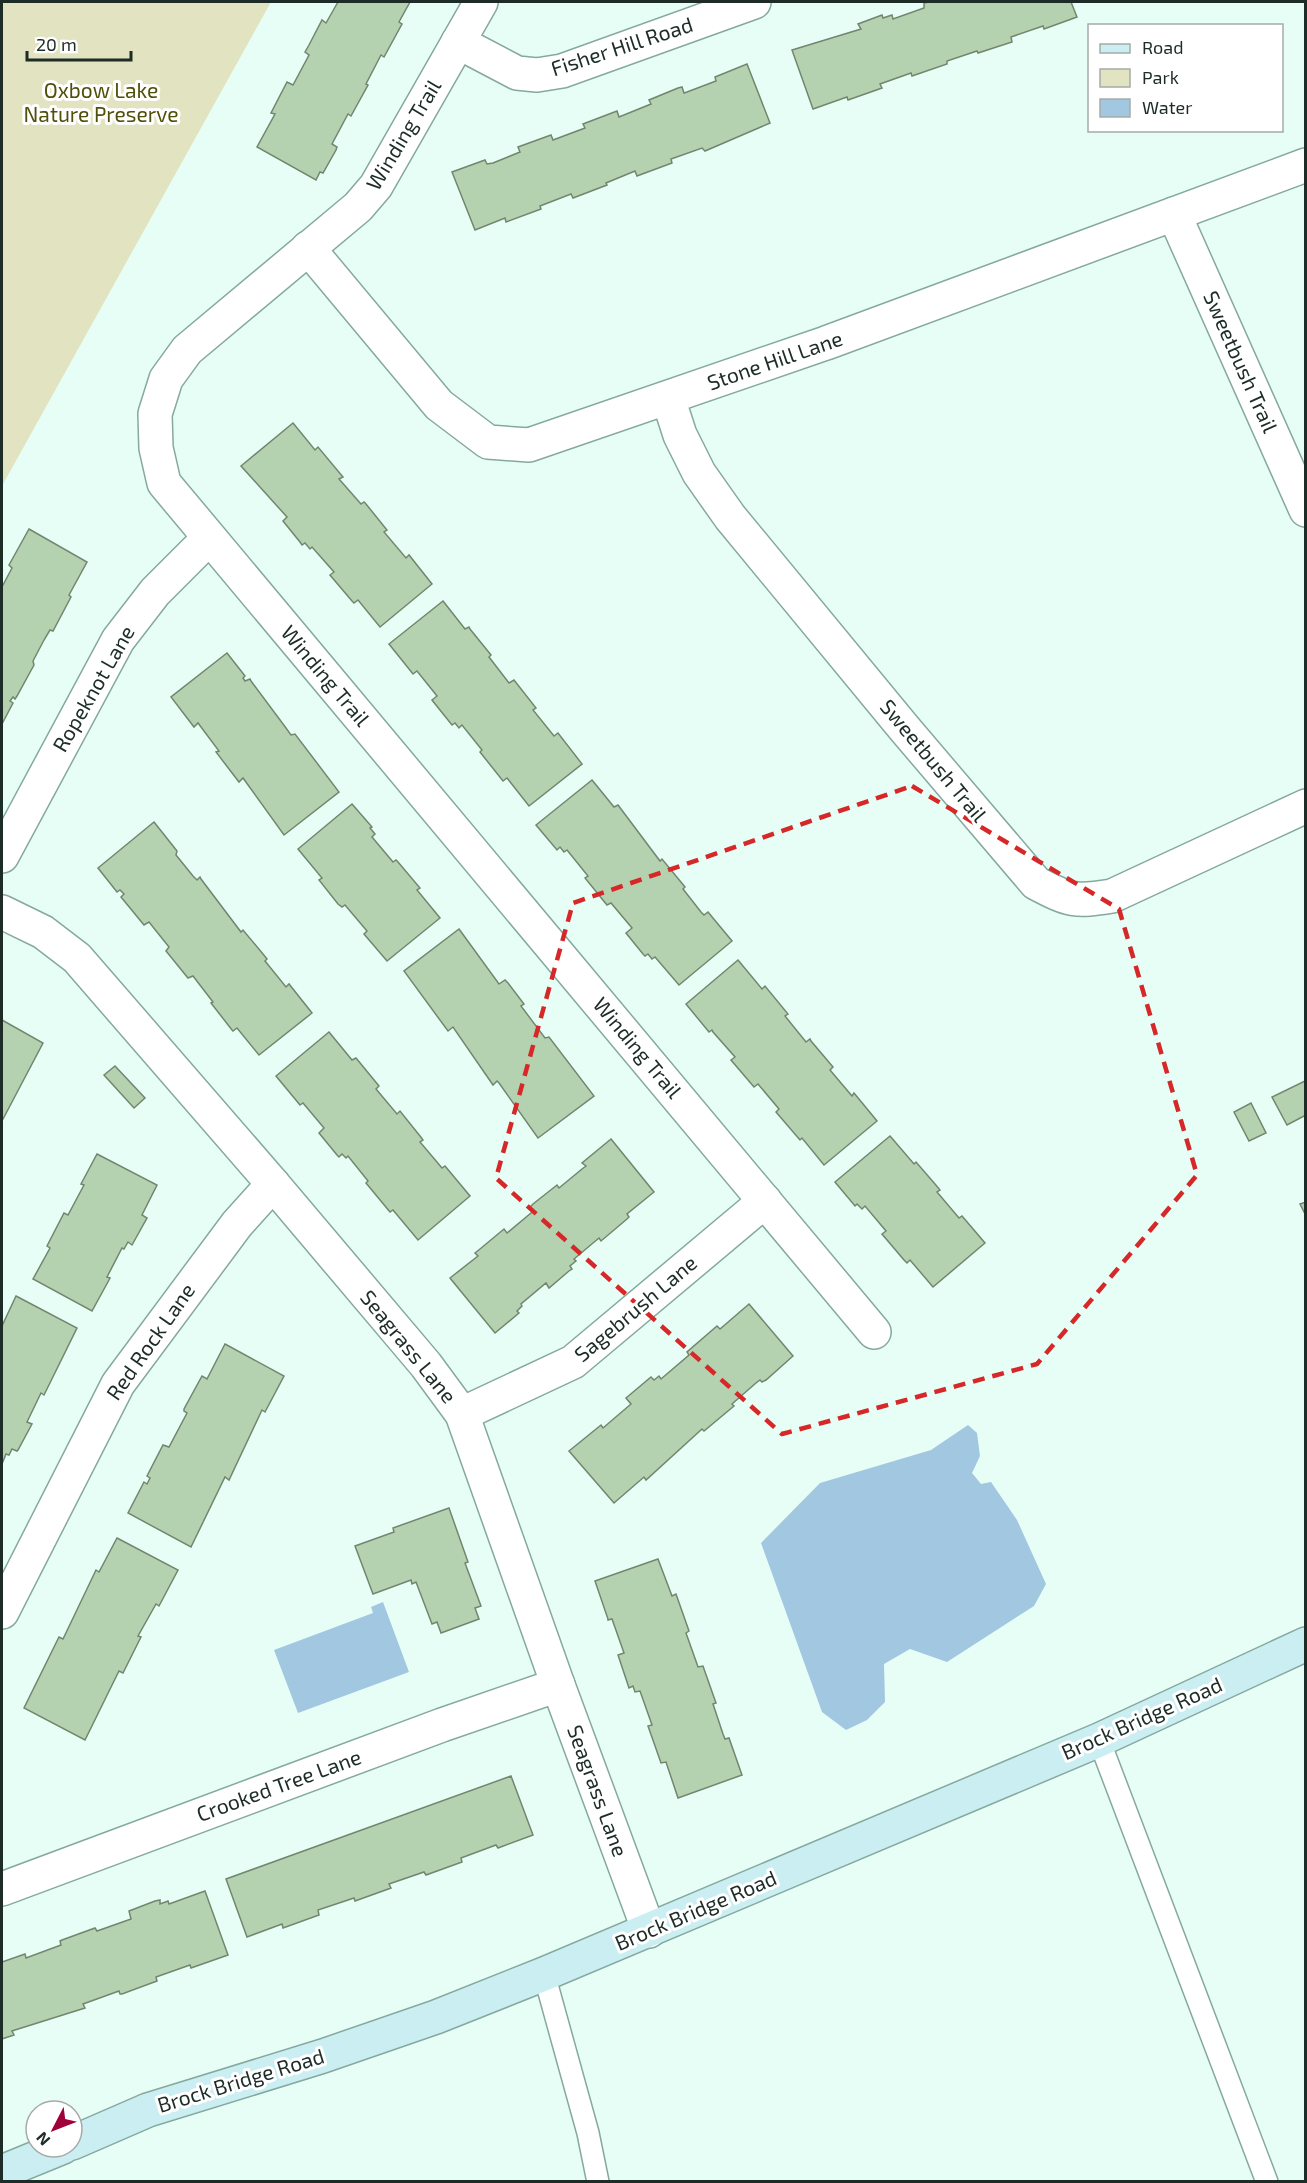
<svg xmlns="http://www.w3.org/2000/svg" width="1307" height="2183" viewBox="0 0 1307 2183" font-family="'Exo 2',sans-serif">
<rect width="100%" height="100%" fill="#e7fef6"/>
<!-- green -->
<polygon fill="#e2e3c1" points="2,2 271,2 2,486"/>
<!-- water -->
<g fill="#a1c7e1">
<polygon points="968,1425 977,1433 980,1456 972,1473 981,1484 991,1482 1017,1520 1046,1584 1034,1606 947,1662 910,1649 884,1664 885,1702 867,1720 846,1730 822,1712 761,1543 820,1483 931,1450"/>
<polygon points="383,1602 409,1672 298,1713 274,1650 373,1613 371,1607"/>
</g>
<!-- building -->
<g fill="#b5d2b0" stroke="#72866f" stroke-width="1.5">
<polygon points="338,2 410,2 399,22 402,24 384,57 381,55 366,84 368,85 351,116 348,114 332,144 337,147 336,150 323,173 320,172 316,180 257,147 275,114 271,113 287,82 293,85 309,55 305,52 309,45 322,20 326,23"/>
<polygon points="929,2 1071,2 1077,17 1044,29 1043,26 1011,37 1012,42 978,53 977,51 947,61 947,64 912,76 911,73 880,84 882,88 848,100 847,97 813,109 792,50 861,29 858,24 882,15 883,18 892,15 893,19 924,8 924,3"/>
<polygon points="747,64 770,123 705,151 702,148 671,159 672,163 645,173 637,176 635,171 606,183 607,185 573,198 571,194 540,206 541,209 506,222 505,218 475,230 452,172 485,160 487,164 493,163 520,152 518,147 551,135 553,140 585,128 583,124 617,111 619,117 651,104 649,100 678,88 682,87 684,93 687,92 716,81 715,77"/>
<polygon points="293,423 315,450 318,447 343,477 339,479 361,504 364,502 366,504 387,530 384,532 406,558 409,555 432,584 380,627 358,600 354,603 352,601 330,575 334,572 312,547 310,549 305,543 302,545 300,542 283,521 287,517 241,466"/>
<polygon points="29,529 87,562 69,595 71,597 53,631 50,630 44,640 33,661 34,665 17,696 15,699 13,697 10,701 13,703 2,724 2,587 12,568 9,565"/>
<polygon points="443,601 465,629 469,627 470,629 491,655 489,657 509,683 514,680 536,708 533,710 554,736 558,733 582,764 529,806 507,778 503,781 480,752 482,750 462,725 459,728 455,723 452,725 432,700 437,696 417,671 413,674 389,644"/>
<polygon points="227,653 245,676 243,678 245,681 250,679 251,681 286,728 291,735 295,734 339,792 284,835 243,778 239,782 216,752 219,751 198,723 194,727 171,697"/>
<polygon points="592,780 614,807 618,805 660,861 662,859 685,887 683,889 701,912 704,915 708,912 732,941 679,985 655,957 652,959 648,954 645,956 643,954 626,933 632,928 611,903 607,905 585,878 588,876 567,850 564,852 560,847 557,850 536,825"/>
<polygon points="352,804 372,827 370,828 375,834 372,837 393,862 396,860 398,862 420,888 417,890 440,918 387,961 364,934 367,931 345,905 342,907 338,904 319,880 322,878 298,849"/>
<polygon points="154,822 177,851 176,855 193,876 197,880 200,877 201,879 241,932 243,930 263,954 267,959 265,961 286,987 289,984 312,1013 259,1055 237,1028 233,1031 232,1030 211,1003 213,1002 193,976 188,978 166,951 169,947 149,922 144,925 121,897 124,894 120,890 117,892 98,868"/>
<polygon points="459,929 499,984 505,980 508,983 524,1004 521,1006 545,1038 549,1037 594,1096 538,1138 499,1083 497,1081 493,1085 453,1027 448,1031 404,971"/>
<polygon points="738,960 762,989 765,986 788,1014 785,1016 806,1042 810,1039 811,1041 833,1067 830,1070 852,1096 854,1093 877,1121 824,1165 802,1138 800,1140 776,1112 779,1109 758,1084 754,1087 731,1060 735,1057 713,1032 712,1030 709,1032 686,1004"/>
<polygon points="2,1020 43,1043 2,1121"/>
<polygon points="329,1032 352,1060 356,1058 379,1086 376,1089 397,1114 400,1111 420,1136 423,1140 420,1142 442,1168 445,1166 470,1196 418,1240 393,1210 390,1212 366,1183 368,1181 348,1156 346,1158 342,1154 339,1157 337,1155 319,1133 324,1128 303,1103 300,1105 276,1076"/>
<polygon points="115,1066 145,1098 134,1108 104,1075"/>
<polygon points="1305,1081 1306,1115 1287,1125 1272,1097"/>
<polygon points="1251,1103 1266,1133 1249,1141 1234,1112"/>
<polygon points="890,1136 914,1164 916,1162 935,1184 940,1190 937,1192 959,1218 962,1216 985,1243 933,1287 910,1260 907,1263 904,1260 882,1234 886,1231 865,1206 862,1209 857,1204 855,1206 835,1182"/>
<polygon points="611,1139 654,1192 627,1214 629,1217 627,1219 601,1241 599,1238 574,1259 576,1261 570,1266 572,1269 569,1271 549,1288 546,1283 521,1304 522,1306 517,1311 519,1313 495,1333 450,1278 478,1256 475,1253 480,1249 504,1229 507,1233 531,1213 533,1211 530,1207 533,1204 557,1185 559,1188 582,1169 586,1166 582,1163"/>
<polygon points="97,1154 157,1185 142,1215 147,1218 132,1245 128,1242 124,1249 122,1248 107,1277 110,1278 109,1280 92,1311 33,1279 50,1248 47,1246 64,1213 68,1215 84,1185 81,1184"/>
<polygon points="1306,1202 1306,1216 1300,1204"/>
<polygon points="16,1296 77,1328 44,1395 41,1393 27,1422 32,1424 18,1450 17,1451 12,1449 9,1455 6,1454 2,1464 2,1326"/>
<polygon points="749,1304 793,1356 766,1380 762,1382 760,1380 756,1383 732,1404 734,1406 704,1431 702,1429 646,1480 644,1477 614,1503 569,1451 601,1425 603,1428 631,1404 626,1398 651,1377 654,1380 659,1376 661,1379 689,1355 687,1352 717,1326 720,1329"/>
<polygon points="225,1344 284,1376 265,1412 262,1410 229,1480 225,1477 191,1547 128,1513 144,1482 147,1484 150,1478 147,1476 163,1445 169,1447 187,1413 184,1411 184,1409 202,1376 207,1379"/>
<polygon points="449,1508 468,1562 465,1563 481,1606 475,1608 479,1619 441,1633 437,1622 432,1624 416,1582 412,1584 411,1580 373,1594 355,1546 394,1532 393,1528"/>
<polygon points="117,1538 178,1570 159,1606 156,1604 138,1636 141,1637 123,1673 119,1671 117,1675 85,1740 24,1708 59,1637 63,1639 96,1570 99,1572"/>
<polygon points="658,1559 672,1596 676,1594 689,1631 686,1633 697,1664 698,1667 703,1666 704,1669 716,1703 713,1704 723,1734 725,1739 729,1738 742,1775 678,1798 666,1762 661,1763 648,1726 652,1725 640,1691 635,1692 633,1686 629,1688 618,1655 624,1653 612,1619 608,1620 608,1619 595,1581"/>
<polygon points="511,1776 533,1835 498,1848 496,1845 461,1858 462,1862 426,1875 424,1872 389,1884 391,1888 355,1901 354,1898 318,1910 319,1915 283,1928 282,1924 247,1937 226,1879"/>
<polygon points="205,1891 228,1955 191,1968 190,1965 156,1977 157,1981 122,1994 120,1994 119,1991 83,2004 85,2008 15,2030 12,2031 14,2035 2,2039 2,1962 25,1954 26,1958 61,1945 60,1941 62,1940 95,1928 97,1931 131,1919 129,1911 155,1901 160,1900 160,1904 168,1901 169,1904"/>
</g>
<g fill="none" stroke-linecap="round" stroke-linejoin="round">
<!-- lane casing -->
<g stroke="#85a99e" stroke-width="24">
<g id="lane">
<polyline points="1099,1740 1267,2182"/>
<polyline points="544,1974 588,2133 598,2182"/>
</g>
</g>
<!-- street casing -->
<g stroke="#85a99e" stroke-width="36">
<g id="street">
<polyline points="481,2 376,186 358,207 187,350 166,379 155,414 156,448 164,483 874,1332"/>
<polyline points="458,42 517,73 537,75 562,71 754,2"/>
<polyline points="1174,214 1306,510"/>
<polyline points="308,248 439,405 488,442 529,445 826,343 1306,165"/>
<path d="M668 398 680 435 699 473 730 517 904 728 1036 883C1070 901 1075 902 1112 896L1306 806"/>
<polyline points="2,856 118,640 155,592 209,538"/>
<polyline points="2,912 43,932 77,958 273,1184 426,1365 462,1414 558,1685 649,1931"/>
<polyline points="462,1414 573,1362 765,1201"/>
<polyline points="2,1612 118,1384 237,1224 273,1184"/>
<polyline points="2,1889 442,1725 558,1685"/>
</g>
</g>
<!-- secondary casing -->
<g stroke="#85a99e" stroke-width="36">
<g id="secondary">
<polyline points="72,2143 148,2110 323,2056 436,2017 544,1974 1099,1740 1306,1644"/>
<polyline points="2,2172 63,2147"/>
</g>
</g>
<!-- lane -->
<use href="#lane" stroke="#fff" stroke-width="21"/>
<!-- street -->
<use href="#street" stroke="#fff" stroke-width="33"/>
<!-- secondary -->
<use href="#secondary" stroke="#caeef2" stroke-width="33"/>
</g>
<!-- marked area -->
<path fill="none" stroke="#d62828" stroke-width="4.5" stroke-dasharray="12 8" stroke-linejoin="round" d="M912 786 1119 909 1197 1175 1037 1364 782 1434 496 1178 573 903Z"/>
<g text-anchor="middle" stroke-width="6" stroke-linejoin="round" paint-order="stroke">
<!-- street labels -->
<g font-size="21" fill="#1d2c27" stroke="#fff">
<text transform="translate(622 47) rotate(-18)" y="7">Fisher Hill Road</text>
<text transform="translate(404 135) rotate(-59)" y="7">Winding Trail</text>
<text transform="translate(775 361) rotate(-19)" y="7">Stone Hill Lane</text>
<text transform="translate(1240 362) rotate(66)" y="7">Sweetbush Trail</text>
<text transform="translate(325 676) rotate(50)" y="7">Winding Trail</text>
<text transform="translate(94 689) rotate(-60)" y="7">Ropeknot Lane</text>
<text transform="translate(933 761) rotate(50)" y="7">Sweetbush Trail</text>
<text transform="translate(637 1048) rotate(50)" y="7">Winding Trail</text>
<text transform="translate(636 1309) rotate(-40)" y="7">Sagebrush Lane</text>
<text transform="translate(151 1342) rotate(-55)" y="7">Red Rock Lane</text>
<text transform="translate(408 1347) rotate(51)" y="7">Seagrass Lane</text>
<text transform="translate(1142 1719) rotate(-24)" y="7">Brock Bridge Road</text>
<text transform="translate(279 1786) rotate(-20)" y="7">Crooked Tree Lane</text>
<text transform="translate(597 1791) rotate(70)" y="7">Seagrass Lane</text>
<text transform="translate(696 1911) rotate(-23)" y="7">Brock Bridge Road</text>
<text transform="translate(241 2081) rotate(-17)" y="7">Brock Bridge Road</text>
</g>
<!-- park labels -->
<g font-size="21" fill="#51500b" stroke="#fff">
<text x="101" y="98">Oxbow Lake<tspan x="101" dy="24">Nature Preserve</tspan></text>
</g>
</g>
<!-- border -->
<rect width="1307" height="2183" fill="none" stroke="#1d2c27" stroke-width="6"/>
<!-- legend -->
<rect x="1088" y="24" width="195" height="108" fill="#ffffff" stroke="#a5aba9" stroke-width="1.5"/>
<rect x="1100" y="44" width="30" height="9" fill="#caeef2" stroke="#a5aba9" stroke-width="1.5"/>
<text x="1142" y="54" font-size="18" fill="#1d2c27">Road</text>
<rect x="1100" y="69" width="30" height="18" fill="#e2e3c1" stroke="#a5aba9" stroke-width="1.5"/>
<text x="1142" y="84" font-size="18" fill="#1d2c27">Park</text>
<rect x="1100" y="99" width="30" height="18" fill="#a1c7e1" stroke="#a5aba9" stroke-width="1.5"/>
<text x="1142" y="114" font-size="18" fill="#1d2c27">Water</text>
<!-- north arrow -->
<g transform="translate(54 2129) rotate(228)"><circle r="28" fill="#ffffff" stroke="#a5aba9" stroke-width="1.5"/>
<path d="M0-4.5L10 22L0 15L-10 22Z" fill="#a1013b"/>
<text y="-9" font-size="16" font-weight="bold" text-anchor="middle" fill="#1d2c27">N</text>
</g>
<!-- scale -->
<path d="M27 51v9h104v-9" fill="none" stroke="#1d2c27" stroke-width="3"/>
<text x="36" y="51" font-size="18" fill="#1d2c27" stroke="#ffffff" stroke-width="4.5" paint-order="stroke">20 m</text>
</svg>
